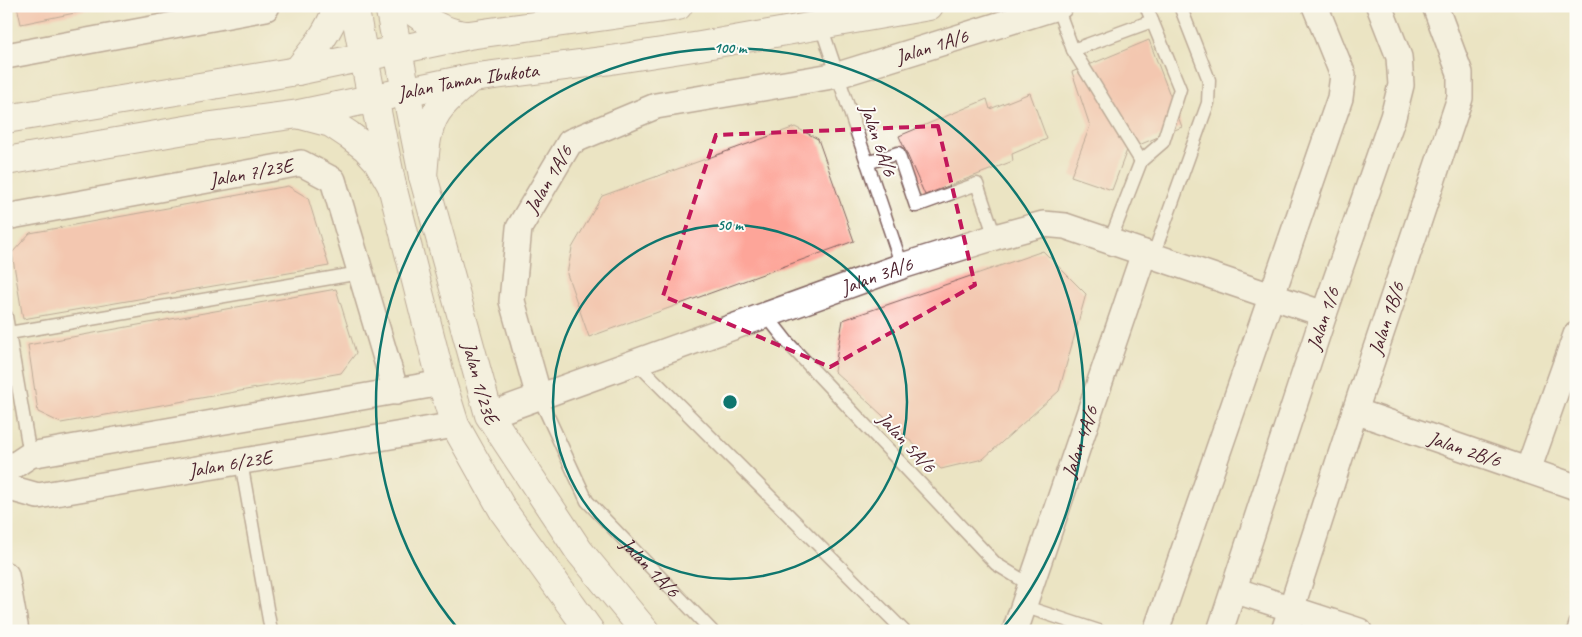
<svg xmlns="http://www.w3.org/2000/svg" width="1582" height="637" viewBox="0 0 1582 637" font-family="Caveat,sans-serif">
<rect width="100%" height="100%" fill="#fdfcf7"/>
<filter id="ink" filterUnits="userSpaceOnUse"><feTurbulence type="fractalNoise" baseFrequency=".02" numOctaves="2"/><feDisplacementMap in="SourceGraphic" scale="10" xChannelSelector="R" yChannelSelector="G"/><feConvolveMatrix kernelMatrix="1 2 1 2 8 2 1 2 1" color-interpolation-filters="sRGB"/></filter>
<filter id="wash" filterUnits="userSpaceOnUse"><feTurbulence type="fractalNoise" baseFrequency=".0096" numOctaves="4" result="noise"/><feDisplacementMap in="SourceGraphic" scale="20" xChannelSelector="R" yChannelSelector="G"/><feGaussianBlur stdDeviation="1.12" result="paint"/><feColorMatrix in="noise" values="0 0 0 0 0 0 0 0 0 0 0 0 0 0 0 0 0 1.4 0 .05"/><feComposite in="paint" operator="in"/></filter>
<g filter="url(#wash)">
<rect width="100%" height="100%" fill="#ebe4c3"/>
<g id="blocks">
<!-- building -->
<g fill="#fda599">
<polygon points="17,6 104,6 104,7 21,24"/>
<polygon points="1149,40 1182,127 1127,150 1112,190 1071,176 1090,126 1072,72"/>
<polygon points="1030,93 1047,139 1012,154 1013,161 925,195 899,136 987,99 990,109"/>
<polygon points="795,127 818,139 854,241 589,337 567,274 572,248 602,196"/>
<polygon points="288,186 308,198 329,266 23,319 12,253 30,233"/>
<polygon points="1043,251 1086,294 1059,391 983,459 941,469 834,371 843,320"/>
<polygon points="336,289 356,353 341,373 61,423 38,412 28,345"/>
</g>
</g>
</g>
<g filter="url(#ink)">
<use href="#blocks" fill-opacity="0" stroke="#826460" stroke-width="1"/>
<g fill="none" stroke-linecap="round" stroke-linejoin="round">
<!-- service casing -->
<g stroke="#826460" stroke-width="15">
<g id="service">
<polyline points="1057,7 1073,50 1152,21"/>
<polyline points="821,26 902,266"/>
<polyline points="1073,50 1141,161"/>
<polyline points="867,163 898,153 916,206 977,184 995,237"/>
<polyline points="1110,241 1141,161 1163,142 1180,89 1146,6"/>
<polyline points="1153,256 1208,103 1209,80 1180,6"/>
<polyline points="766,315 788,343 996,564 1030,585"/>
<polyline points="6,316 30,455"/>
<polyline points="9,333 360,273"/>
<polyline points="636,362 904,631"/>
<path id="s1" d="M539 397 587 501 712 631"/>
<polyline points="241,462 271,631"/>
<polyline points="1023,606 1099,631"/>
<polyline points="1573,631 1576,622"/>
</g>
</g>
<!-- minor casing -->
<g stroke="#826460" stroke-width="28">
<g id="minor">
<polyline points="6,56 266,8 267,6"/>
<path id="s2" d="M6 217 301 163 333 180 396 392"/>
<path id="s3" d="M539 397 512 301 519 228 570 142 656 106 838 75 1060 6"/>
<path id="s4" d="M1355 411 1576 487"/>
<path id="s5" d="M489 415 902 266 995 237 1043 224 1065 226 1324 314"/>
<polyline points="1528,470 1576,335"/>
<polyline points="6,471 30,455 442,383"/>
<path id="s6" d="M6 487 38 496 455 425"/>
<polyline points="6,575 16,631"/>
<polyline points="1234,590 1359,631"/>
<path id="s7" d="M1015 631 1144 253"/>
<polyline points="1156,631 1340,98 1343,75 1315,6"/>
<path id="s8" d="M1220 631 1324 314 1393 117 1401 85 1399 57 1379 6"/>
<path id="s9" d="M1284 631 1355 411 1460 98V73L1435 6"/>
</g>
</g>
<!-- tertiary casing -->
<g stroke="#826460" stroke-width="30">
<g id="tertiary">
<polyline points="354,6 372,99 377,112 392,186 442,383 455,425 504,512 590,631"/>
<path id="s10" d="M389 6 423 176 489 415 579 551 645 631"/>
</g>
</g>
<!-- secondary casing -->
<g stroke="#826460" stroke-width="30">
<g id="secondary">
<path d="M406 6C424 20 442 32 465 35"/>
<path d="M297 71C314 50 329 32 338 6"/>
<polyline points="301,115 331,123 349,135 366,148 377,160 392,186"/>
<polyline points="6,119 297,71 469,35 678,6"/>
<path id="s11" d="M6 161 197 128 299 114 471 78 611 60 700 46 929 6"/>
<path d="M423 176C425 155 425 130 437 112 445 99 459 89 470 79"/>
</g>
</g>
<!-- service -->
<use href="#service" stroke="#fff" stroke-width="12"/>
<!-- minor -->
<use href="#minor" stroke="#fff" stroke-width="25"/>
<!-- tertiary -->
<use href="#tertiary" stroke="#fff" stroke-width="28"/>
<!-- secondary -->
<use href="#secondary" stroke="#fff" stroke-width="28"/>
</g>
</g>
<!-- marked area -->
<path d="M0 0H1582V637H0ZM938 126 975 285 830 367 663 296 716 135Z" fill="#ebe4c3" fill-opacity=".55" fill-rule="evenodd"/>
<path fill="none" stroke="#c2185b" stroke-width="4" stroke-dasharray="10 6" stroke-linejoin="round" d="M938 126 975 285 830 367 663 296 716 135Z"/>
<!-- distance rings -->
<g fill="none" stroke="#0f766e" stroke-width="2.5">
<circle cx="730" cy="402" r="177"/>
<path d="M459 630A354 354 0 1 1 1001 630"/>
</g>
<g text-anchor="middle" stroke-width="4" stroke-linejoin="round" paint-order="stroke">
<!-- street labels -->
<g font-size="20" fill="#4a1f2b" stroke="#fdfcf7">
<text dy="7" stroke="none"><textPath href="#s3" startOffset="649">Jalan 1A/6</textPath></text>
<text dy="7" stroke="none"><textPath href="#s11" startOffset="469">Jalan Taman Ibukota</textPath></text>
<text transform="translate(879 140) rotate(71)" y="7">Jalan 6A/6</text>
<text dy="7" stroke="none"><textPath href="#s2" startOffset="249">Jalan 7/23E</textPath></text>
<text dy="7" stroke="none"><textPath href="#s3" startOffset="230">Jalan 1A/6</textPath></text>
<text dy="7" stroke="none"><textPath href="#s5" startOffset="412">Jalan 3A/6</textPath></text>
<text dy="7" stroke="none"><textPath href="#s9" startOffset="329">Jalan 1B/6</textPath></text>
<text dy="7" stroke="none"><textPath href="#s8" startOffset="329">Jalan 1/6</textPath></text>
<text dy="7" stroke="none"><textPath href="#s10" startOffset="388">Jalan 1/23E</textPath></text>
<text transform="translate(907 442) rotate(47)" y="7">Jalan 5A/6</text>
<text dy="7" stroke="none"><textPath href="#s7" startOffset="200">Jalan 4A/6</textPath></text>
<text dy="7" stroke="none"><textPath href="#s4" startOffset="116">Jalan 2B/6</textPath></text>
<text dy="7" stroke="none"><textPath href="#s6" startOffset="228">Jalan 6/23E</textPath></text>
<text dy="7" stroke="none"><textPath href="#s1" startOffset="206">Jalan 1A/6</textPath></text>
</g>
</g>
<circle cx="730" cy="402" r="8" fill="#0f766e" stroke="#fdfcf7" stroke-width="2.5"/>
<g font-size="15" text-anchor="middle" font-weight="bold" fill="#0f766e" stroke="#fdfcf7" stroke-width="4" stroke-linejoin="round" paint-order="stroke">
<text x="730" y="53">100 m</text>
<text x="730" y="230">50 m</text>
</g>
<!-- margin -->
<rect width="1582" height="637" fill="none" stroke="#fdfcf7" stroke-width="25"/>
</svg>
